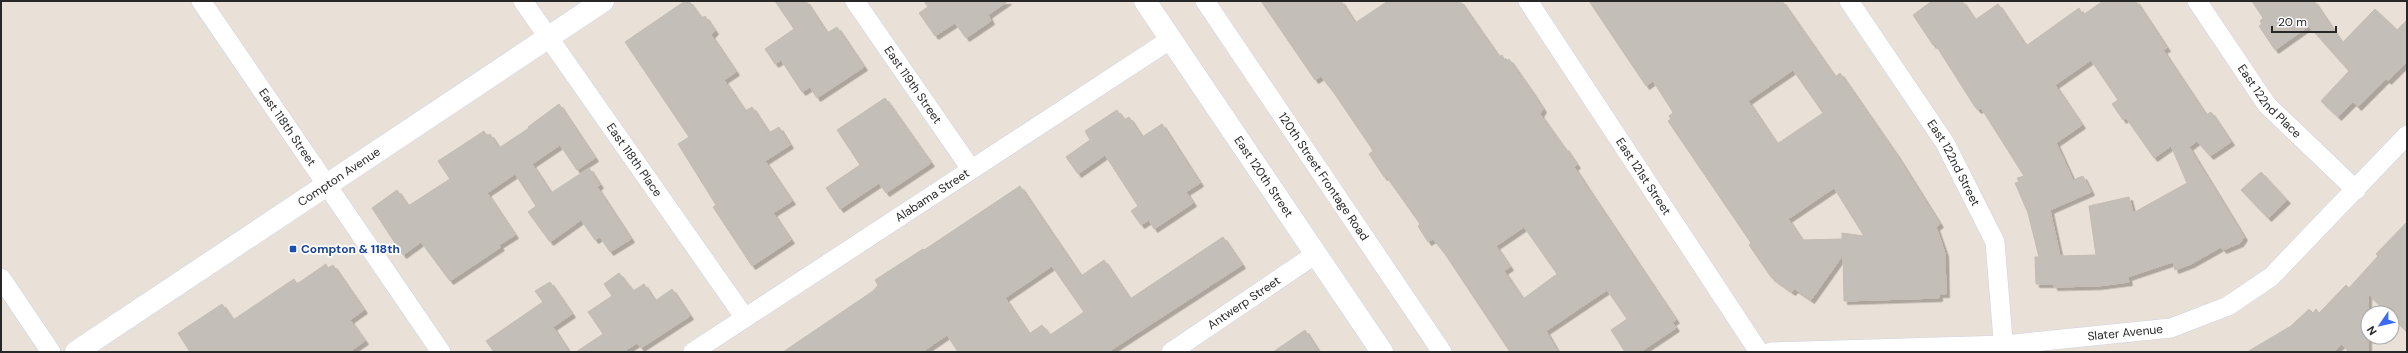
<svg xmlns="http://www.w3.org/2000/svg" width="2408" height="353" viewBox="0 0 2408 353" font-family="'DM Sans',sans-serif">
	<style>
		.building { fill: #c4beb8; stroke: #c4bcb2; fill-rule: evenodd; filter: url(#shadow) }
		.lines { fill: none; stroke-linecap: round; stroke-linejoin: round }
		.minor-casing { stroke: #ced2e0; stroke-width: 20 }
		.tertiary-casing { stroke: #ced2e0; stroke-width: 23 }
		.secondary-casing { stroke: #ced2e0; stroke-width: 23 }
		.minor { stroke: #fff; stroke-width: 19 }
		.tertiary { stroke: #fff; stroke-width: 22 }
		.secondary { stroke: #fff; stroke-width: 22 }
		.transit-dot { fill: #1a4fb4; stroke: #fff; stroke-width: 1.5 }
		.labels { text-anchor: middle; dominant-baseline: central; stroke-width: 3.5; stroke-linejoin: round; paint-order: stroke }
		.street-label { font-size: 12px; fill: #272727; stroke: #fff }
		.transit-label { font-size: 12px; font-weight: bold; fill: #164399; stroke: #fff; text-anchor: start }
	</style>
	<defs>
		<filter id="shadow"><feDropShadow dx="3.5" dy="3.5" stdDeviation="0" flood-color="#0004"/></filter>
	</defs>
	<rect width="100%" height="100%" fill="#e9e1d8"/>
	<g class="building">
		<polygon points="685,1 689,1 701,18 705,16 715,31 711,35 736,72 724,80 745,111 752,107 769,133 779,127 790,145 765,161 792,201 773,213 791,240 752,266 713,207 716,205 678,144 689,137 625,42"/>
		<polygon points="775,1 806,1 827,33 837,27 864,67 817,98 810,87 802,92 781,60 775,64 765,49 794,29"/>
		<polygon points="924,1 1008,1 988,15 991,21 966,38 955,23 935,36 919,13 928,7"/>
		<path d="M1261,1H1341L1355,23L1388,1H1460L1499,57L1502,55L1506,62L1509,59L1532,92L1543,109L1540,114L1564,148L1565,147L1577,165L1574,167L1589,190L1676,320L1672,322L1676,328L1640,352H1625L1611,330L1627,319L1607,290L1546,331L1558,352H1510L1445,254L1433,239L1428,242L1418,226L1420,224L1386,176L1384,177L1369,154L1373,151L1370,146L1334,93L1321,76L1315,80ZM1524,227L1557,274L1523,299L1504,271L1510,267L1496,246Z"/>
		<path d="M1589,1H1782L1833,74L1835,77L1840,73L1896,154L1940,224L1936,227L1945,253L1946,294H1939V298L1844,301L1843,255L1811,300L1795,289L1792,292L1771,277L1749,245L1751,243L1668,121L1671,119L1669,116L1673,113L1671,109L1653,81L1646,86ZM1793,70L1823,113L1777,144L1748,101ZM1834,188L1864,236L1842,233V239L1802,240L1788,219Z"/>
		<path d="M1932,1H1962L1975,20L1998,4L2026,46L2079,8L2083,15L2103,1H2136L2167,48L2163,50L2170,61L2206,115L2211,112L2231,142L2210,156L2197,141L2189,147L2244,237L2240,243L2223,250L2221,247L2191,264L2175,270L2173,262L2128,277L2129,282L2098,286L2054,287V284H2036L2035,257H2039L2028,213L2015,183L2019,182L2017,178L2024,176L1981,108L1978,110L1975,107L1935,44L1933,45L1913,15ZM2091,60L2118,100L2112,104L2123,120L2126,118L2154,158L2171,146L2187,183L2133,213L2129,197L2089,206L2096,255L2060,256L2050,210L2091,192L2083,176L2073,180L2056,143L2082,125L2055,85Z"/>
		<polygon points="2252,1 2314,1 2342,43 2375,9 2397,30 2407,20 2407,62 2388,81 2386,79 2358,107 2353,102 2338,117 2321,101 2349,71 2309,26 2275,50 2259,26 2262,24 2260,21 2263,18"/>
		<polygon points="885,98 931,163 886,193 879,183 840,209 826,188 860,165 837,130"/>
		<polygon points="559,104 595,158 577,170 560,145 532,164 551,193 589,168 600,185 597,187 631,239 610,252 600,237 595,240 581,220 550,242 528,212 536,206 515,174 487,193 515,235 499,245 501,247 450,281 421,242 403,255 372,208 397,190 408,206 450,179 438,161 484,131 487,136 490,134 499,148 529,128 528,127"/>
		<polygon points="1117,110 1124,120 1129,117 1142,137 1162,124 1200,183 1186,192 1193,203 1154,229 1149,220 1141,225 1131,211 1138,206 1105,155 1078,174 1066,157 1090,140 1085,131"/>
		<polygon points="2261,172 2287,200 2268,218 2241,190"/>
		<path d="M1020,186L1081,276L1104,260L1130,299L1223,237L1242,265L1108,352H958L947,335L922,352H783L873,291L878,285L875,280L923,249L924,250ZM1052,266L1084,312L1050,335L1042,325L1029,334L1005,298Z"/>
		<polygon points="2407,222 2407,332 2392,317 2392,313 2388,313 2368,294 2368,352 2349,352 2342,344 2333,352 2247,352 2291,326 2309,309 2313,313 2316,309 2319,313 2321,311 2346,285 2349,288 2378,256 2376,254"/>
		<polygon points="326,264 328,268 333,265 364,310 350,320 365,341 349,352 190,352 178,333 222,304 233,320 294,279 297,284"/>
		<polygon points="619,273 633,291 644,284 655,301 672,289 690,316 641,348 637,343 623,352 576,352 603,334 588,312 612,296 604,284"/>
		<polygon points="550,282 572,314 553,327 569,352 494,352 486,341 543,302 535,291"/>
		<polygon points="1305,330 1319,352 1273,352"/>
	</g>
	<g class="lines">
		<g class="minor-casing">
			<g id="minor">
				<path id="s1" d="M201,1L441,352"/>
				<path id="s2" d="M523,1L745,318"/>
				<path id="s3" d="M855,1L971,169"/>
				<path id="s4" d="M1205,1L1442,352"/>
				<path id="s5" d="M1528,1L1759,352"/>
				<path id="s6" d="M1849,1L1945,143L1995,242L2004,352"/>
				<path id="s7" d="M2197,1L2267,105L2356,190"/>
				<polyline points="1,278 51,352"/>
				<path id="s8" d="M693,352L1171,39"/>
				<path id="s9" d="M1171,352L1316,254"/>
				<path id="s10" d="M1771,352L2004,345L2171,328L2228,306L2271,277L2407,135"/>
			</g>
		</g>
		<g class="tertiary-casing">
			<g id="tertiary">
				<path id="s11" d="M1145,1L1382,352"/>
			</g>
		</g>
		<g class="secondary-casing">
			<g id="secondary">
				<path id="s12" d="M76,352L603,1"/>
			</g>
		</g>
		<use href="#minor" class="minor"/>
		<use href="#tertiary" class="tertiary"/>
		<use href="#secondary" class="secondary"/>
	</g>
	<rect class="transit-dot" x="289" y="245" width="8" height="8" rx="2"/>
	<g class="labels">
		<g class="street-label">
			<text stroke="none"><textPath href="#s3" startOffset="102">East 119th Street</textPath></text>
			<text stroke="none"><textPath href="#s7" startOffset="124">East 122nd Place</textPath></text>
			<text stroke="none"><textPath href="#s1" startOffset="153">East 118th Street</textPath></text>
			<text stroke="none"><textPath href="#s2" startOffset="194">East 118th Place</textPath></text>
			<text stroke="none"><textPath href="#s6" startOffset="193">East 122nd Street</textPath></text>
			<text stroke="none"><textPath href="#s11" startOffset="212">East 120th Street</textPath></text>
			<text stroke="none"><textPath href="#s4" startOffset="212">120th Street Frontage Road</textPath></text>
			<text stroke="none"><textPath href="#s5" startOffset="210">East 121st Street</textPath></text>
			<text stroke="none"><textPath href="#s12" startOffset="316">Compton Avenue</textPath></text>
			<text stroke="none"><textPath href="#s8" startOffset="286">Alabama Street</textPath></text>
			<text stroke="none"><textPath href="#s9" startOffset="88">Antwerp Street</textPath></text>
			<text stroke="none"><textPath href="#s10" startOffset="355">Slater Avenue</textPath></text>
		</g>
		<g class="transit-label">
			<text x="301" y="249">Compton &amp; 118th</text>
		</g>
	</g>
	<rect width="2408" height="353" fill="none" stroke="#272727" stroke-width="4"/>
	<g transform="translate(2380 325) rotate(236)"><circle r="19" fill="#ffffff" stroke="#a9a9a9"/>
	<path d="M0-3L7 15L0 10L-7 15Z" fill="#3b6af3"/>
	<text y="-6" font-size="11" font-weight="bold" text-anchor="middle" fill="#272727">N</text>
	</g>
	<path d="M2272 26v6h64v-6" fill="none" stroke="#272727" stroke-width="2"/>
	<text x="2278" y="26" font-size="12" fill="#272727" stroke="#ffffff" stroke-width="3" paint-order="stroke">20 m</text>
</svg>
